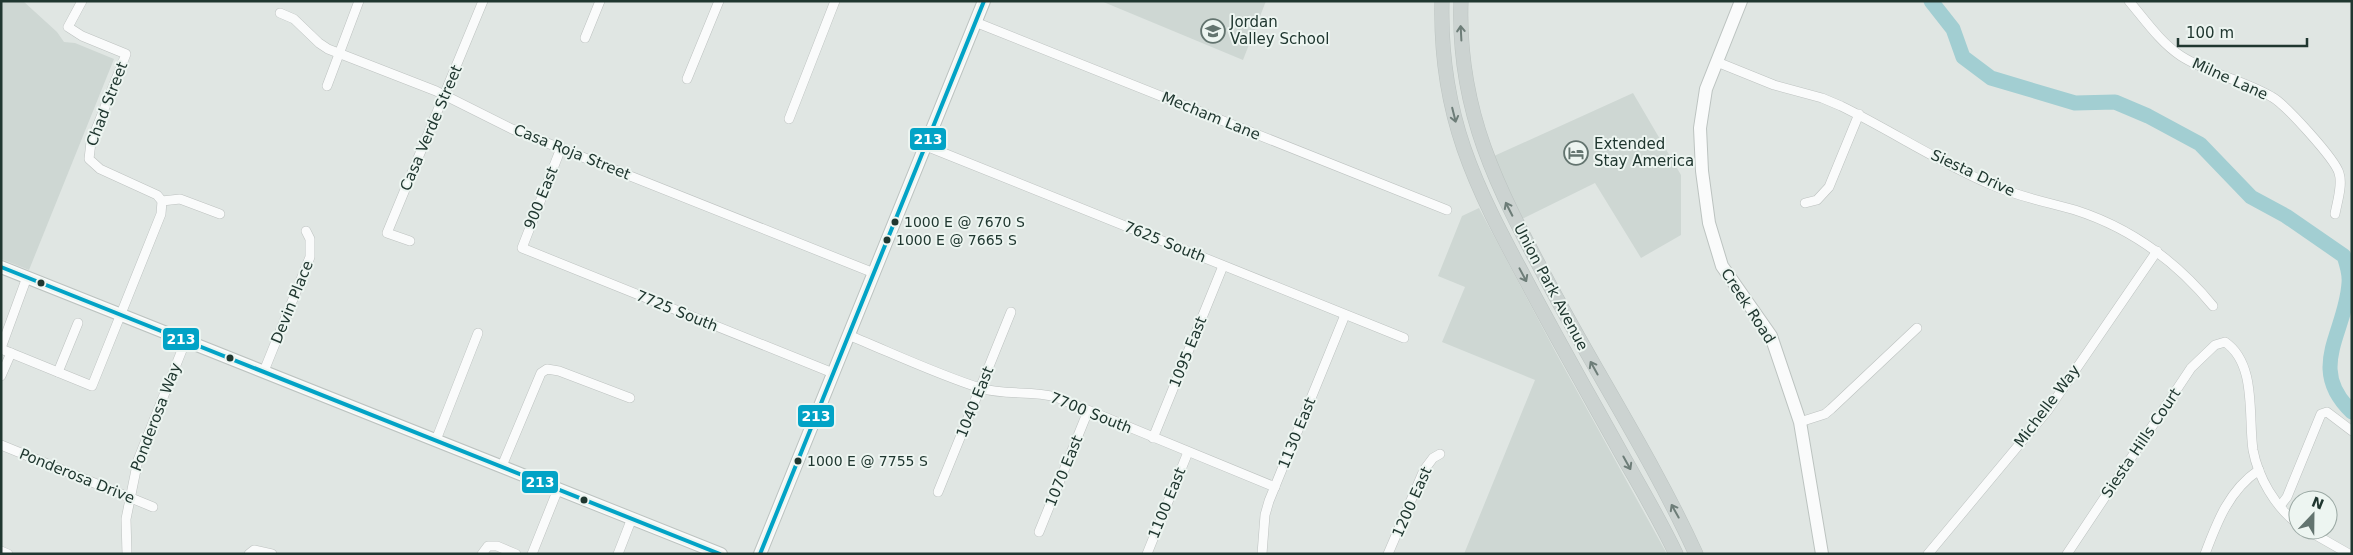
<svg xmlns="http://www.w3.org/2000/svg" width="2353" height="555" viewBox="0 0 2353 555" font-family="'DejaVu Sans',sans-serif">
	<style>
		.built { fill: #ced7d3 }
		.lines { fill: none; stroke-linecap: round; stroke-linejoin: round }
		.river { stroke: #a2ced2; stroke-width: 15 }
		.street-casing { stroke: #bdc2c0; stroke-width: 10 }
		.secondary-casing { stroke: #bcc3c0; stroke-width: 14 }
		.primary-casing { stroke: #bbc3c0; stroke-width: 15 }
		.street { stroke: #fafbfb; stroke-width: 9 }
		.secondary { stroke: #fafbfb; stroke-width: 12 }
		.primary { stroke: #ccd3d1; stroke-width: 14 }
		.bus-1-casing { stroke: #edf5f1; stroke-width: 8 }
		.bus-1 { stroke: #02a3c6; stroke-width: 4 }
		.oneway { stroke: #6d7d78 }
		.bus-dot { fill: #203730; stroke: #edf5f1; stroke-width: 2 }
		.labels { text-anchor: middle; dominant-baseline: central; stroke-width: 4; stroke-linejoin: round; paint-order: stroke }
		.bus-label { font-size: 14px; fill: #203730; stroke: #edf5f1; text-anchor: start }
		.poi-label { font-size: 15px; fill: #203730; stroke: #edf5f1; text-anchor: start }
		.street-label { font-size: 15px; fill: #203730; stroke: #edf5f1 }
		.line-badge { stroke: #edf5f1; stroke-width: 2 }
		.badge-label { font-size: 14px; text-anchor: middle; font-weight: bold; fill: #fff }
	</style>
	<rect width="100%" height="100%" fill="#e0e6e3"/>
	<g class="built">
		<polygon points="1,1 23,1 57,32 64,42 75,43 114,59 29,270 1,259"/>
		<polygon points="1101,1 1266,1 1243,60"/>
		<polygon points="1633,93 1681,175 1681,235 1641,258 1595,183 1514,223 1494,156"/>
		<polygon points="1479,208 1556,353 1667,554 1464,554 1535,380 1442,342 1465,287 1438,276 1462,216"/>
	</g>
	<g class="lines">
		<path class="river" d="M1931,1L1953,29L1963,57L1991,78L2075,103L2115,102L2148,116L2200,144L2251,197L2286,216L2344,256C2347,265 2350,274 2349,283C2346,333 2306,368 2352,412"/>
		<g class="street-casing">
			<g id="street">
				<path d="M2129,1C2145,20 2161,43 2181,56C2209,74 2243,80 2272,97C2285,104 2335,159 2339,173C2343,185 2337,202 2335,214"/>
				<polyline points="280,13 294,19 319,43 328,49 436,91 512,129 874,273"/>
				<polyline points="975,22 1447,210"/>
				<polyline points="585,38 600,1"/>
				<path d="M1717,62L1774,85L1822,98L1841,106C1892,131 1940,163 1992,185C2019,197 2047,202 2075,210C2131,228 2177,262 2213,306"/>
				<polyline points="687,79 719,1"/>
				<polyline points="327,86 359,1"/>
				<polyline points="789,119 835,1"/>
				<polyline points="926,146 1404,338"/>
				<polyline points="561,148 522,248 833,373"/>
				<polyline points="162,201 180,199 220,214"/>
				<polyline points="1805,203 1817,200 1829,187 1859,114"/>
				<polyline points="410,241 387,233 483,1"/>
				<path d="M848,335C892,353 936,374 980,388C1006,396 1031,390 1056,397L1275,487"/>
				<polyline points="1,348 27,277"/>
				<polyline points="1,349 92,386 161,214 162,201 157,195 100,169 89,159 91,142 126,54 82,36 68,27 82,1"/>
				<polyline points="264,371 310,257 310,239 306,231"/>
				<polyline points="58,372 78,323"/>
				<polyline points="1,376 11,353"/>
				<polyline points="1800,422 1825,414 1831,409 1917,328"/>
				<polyline points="1153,438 1223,266"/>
				<polyline points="436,440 478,333"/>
				<polyline points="1,445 153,507"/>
				<polyline points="502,466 541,373 547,369 559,371 630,398"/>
				<polyline points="938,492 1011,312"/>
				<polyline points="2280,506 2287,497 2321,414 2327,412 2352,431"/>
				<polyline points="2307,530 2349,554"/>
				<polyline points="1039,532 1088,411"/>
				<polyline points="1,551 8,554"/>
				<polyline points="127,554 126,519 138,460 186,340"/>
				<polyline points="249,554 254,550 272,554"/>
				<polyline points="482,554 488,546 497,546 516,554"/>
				<polyline points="532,554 558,489"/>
				<polyline points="618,554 632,518"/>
				<polyline points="1147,554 1188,452"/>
				<polyline points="1262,554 1265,515 1269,501 1345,315"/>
				<polyline points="1388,554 1424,470 1433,458 1440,454"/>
				<polyline points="1928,554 2048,410 2157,251"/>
				<path d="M2067,554L2191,368L2215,345L2225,342C2257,364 2248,416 2253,450C2258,477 2275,507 2298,524"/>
				<path d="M2205,554C2217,522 2229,490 2259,470"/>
			</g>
		</g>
		<g class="secondary-casing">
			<g id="secondary">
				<polyline points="1741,1 1706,89 1700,128 1702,171 1709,223 1722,266 1771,336 1800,422 1822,554"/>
				<polyline points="1,267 721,554"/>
				<polyline points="760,554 984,1"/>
			</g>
		</g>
		<g class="primary-casing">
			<g id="primary">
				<path d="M1442,1C1439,115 1475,186 1527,282C1557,339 1589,395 1620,451C1639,485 1659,518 1676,554"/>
				<path d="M1461,1C1457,111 1498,189 1548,282C1596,373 1653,460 1696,554"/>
			</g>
		</g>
		<use href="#street" class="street"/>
		<use href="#secondary" class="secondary"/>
		<use href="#primary" class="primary"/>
		<g class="bus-1-casing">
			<g id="bus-1">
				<polyline points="1,267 720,554"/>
				<polyline points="760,554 984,1"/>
			</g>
		</g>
		<use href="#bus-1" class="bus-1"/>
	</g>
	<defs><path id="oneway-shaft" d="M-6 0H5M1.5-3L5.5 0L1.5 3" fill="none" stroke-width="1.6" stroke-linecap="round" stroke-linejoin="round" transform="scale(1.25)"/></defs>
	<g class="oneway">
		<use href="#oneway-shaft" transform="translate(1461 33) rotate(-93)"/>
		<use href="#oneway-shaft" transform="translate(1454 115) rotate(76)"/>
		<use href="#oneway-shaft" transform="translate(1509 209) rotate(-117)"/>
		<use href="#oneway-shaft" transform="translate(1523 275) rotate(62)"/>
		<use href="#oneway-shaft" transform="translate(1594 368) rotate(-119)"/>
		<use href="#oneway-shaft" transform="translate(1627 463) rotate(61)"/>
		<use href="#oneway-shaft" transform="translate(1675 511) rotate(-119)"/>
	</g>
	<defs>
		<g id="school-ring" transform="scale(1.25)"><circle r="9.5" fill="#edf5f1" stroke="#63746f" stroke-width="1.5"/><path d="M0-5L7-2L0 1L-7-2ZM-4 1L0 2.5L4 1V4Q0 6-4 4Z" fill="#63746f"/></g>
		<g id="hotel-ring" transform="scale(1.25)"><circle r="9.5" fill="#edf5f1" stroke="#63746f" stroke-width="1.5"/><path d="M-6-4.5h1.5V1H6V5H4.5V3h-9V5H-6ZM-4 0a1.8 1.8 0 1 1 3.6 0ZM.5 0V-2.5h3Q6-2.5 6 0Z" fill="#63746f"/></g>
	</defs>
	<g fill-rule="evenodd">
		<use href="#school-ring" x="1213" y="31"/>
		<use href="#hotel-ring" x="1576" y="153"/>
	</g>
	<g class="bus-dot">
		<circle cx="895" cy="222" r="4.5"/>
		<circle cx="887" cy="240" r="4.5"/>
		<circle cx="41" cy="283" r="4.5"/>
		<circle cx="230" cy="358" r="4.5"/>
		<circle cx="798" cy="461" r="4.5"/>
		<circle cx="584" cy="500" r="4.5"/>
	</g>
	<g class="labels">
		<g class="bus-label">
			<text x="904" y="222">1000 E @ 7670 S</text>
			<text x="896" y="240">1000 E @ 7665 S</text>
			<text x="807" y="461">1000 E @ 7755 S</text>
		</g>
		<g class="poi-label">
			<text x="1230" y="22">Jordan<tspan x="1230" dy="17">Valley School</tspan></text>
			<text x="1594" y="144">Extended<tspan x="1594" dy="17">Stay America</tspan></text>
		</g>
		<g class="street-label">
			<text transform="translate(2230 79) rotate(24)">Milne Lane</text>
			<text transform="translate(107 104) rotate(-69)">Chad Street</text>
			<text transform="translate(1211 116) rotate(22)">Mecham Lane</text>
			<text transform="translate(431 128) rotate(-67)">Casa Verde Street</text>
			<text transform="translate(572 152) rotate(22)">Casa Roja Street</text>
			<text transform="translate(1973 173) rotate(25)">Siesta Drive</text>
			<text transform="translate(541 198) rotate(-68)">900 East</text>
			<text transform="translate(1165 242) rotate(22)">7625 South</text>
			<text transform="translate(1551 287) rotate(62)">Union Park Avenue</text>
			<text transform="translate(292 302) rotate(-68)">Devin Place</text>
			<text transform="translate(1748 306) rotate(57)">Creek Road</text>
			<text transform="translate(677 311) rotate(22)">7725 South</text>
			<text transform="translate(1188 352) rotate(-68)">1095 East</text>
			<text transform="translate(975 402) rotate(-68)">1040 East</text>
			<text transform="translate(2047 406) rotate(-53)">Michelle Way</text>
			<text transform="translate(1091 413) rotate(22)">7700 South</text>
			<text transform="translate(156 417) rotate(-69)">Ponderosa Way</text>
			<text transform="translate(1297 433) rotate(-68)">1130 East</text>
			<text transform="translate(2141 443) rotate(-56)">Siesta Hills Court</text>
			<text transform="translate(1064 471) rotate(-68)">1070 East</text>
			<text transform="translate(77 476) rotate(22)">Ponderosa Drive</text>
			<text transform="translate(1412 502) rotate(-66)">1200 East</text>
			<text transform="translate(1167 503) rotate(-68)">1100 East</text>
		</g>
	</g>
	<g class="line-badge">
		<rect x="909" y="127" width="38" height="24" rx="5" fill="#02a3c6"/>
		<rect x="162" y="327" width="38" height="24" rx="5" fill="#02a3c6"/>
		<rect x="797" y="404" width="38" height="24" rx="5" fill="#02a3c6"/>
		<rect x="521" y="470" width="38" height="24" rx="5" fill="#02a3c6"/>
	</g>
	<g class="badge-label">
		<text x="928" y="144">213</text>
		<text x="181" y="344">213</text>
		<text x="816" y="421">213</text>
		<text x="540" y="487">213</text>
	</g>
	<rect width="2353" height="555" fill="none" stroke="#203730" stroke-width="5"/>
	<g transform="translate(2313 515) rotate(22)"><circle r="24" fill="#edf5f1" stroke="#9ba9a4"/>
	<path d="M0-4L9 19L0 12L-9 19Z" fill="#63746f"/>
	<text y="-8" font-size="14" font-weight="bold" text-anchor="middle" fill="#203730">N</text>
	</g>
	<path d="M2178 38v8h129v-8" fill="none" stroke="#203730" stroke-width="2.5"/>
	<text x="2186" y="38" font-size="15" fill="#203730" stroke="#edf5f1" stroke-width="4" paint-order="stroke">100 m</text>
</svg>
